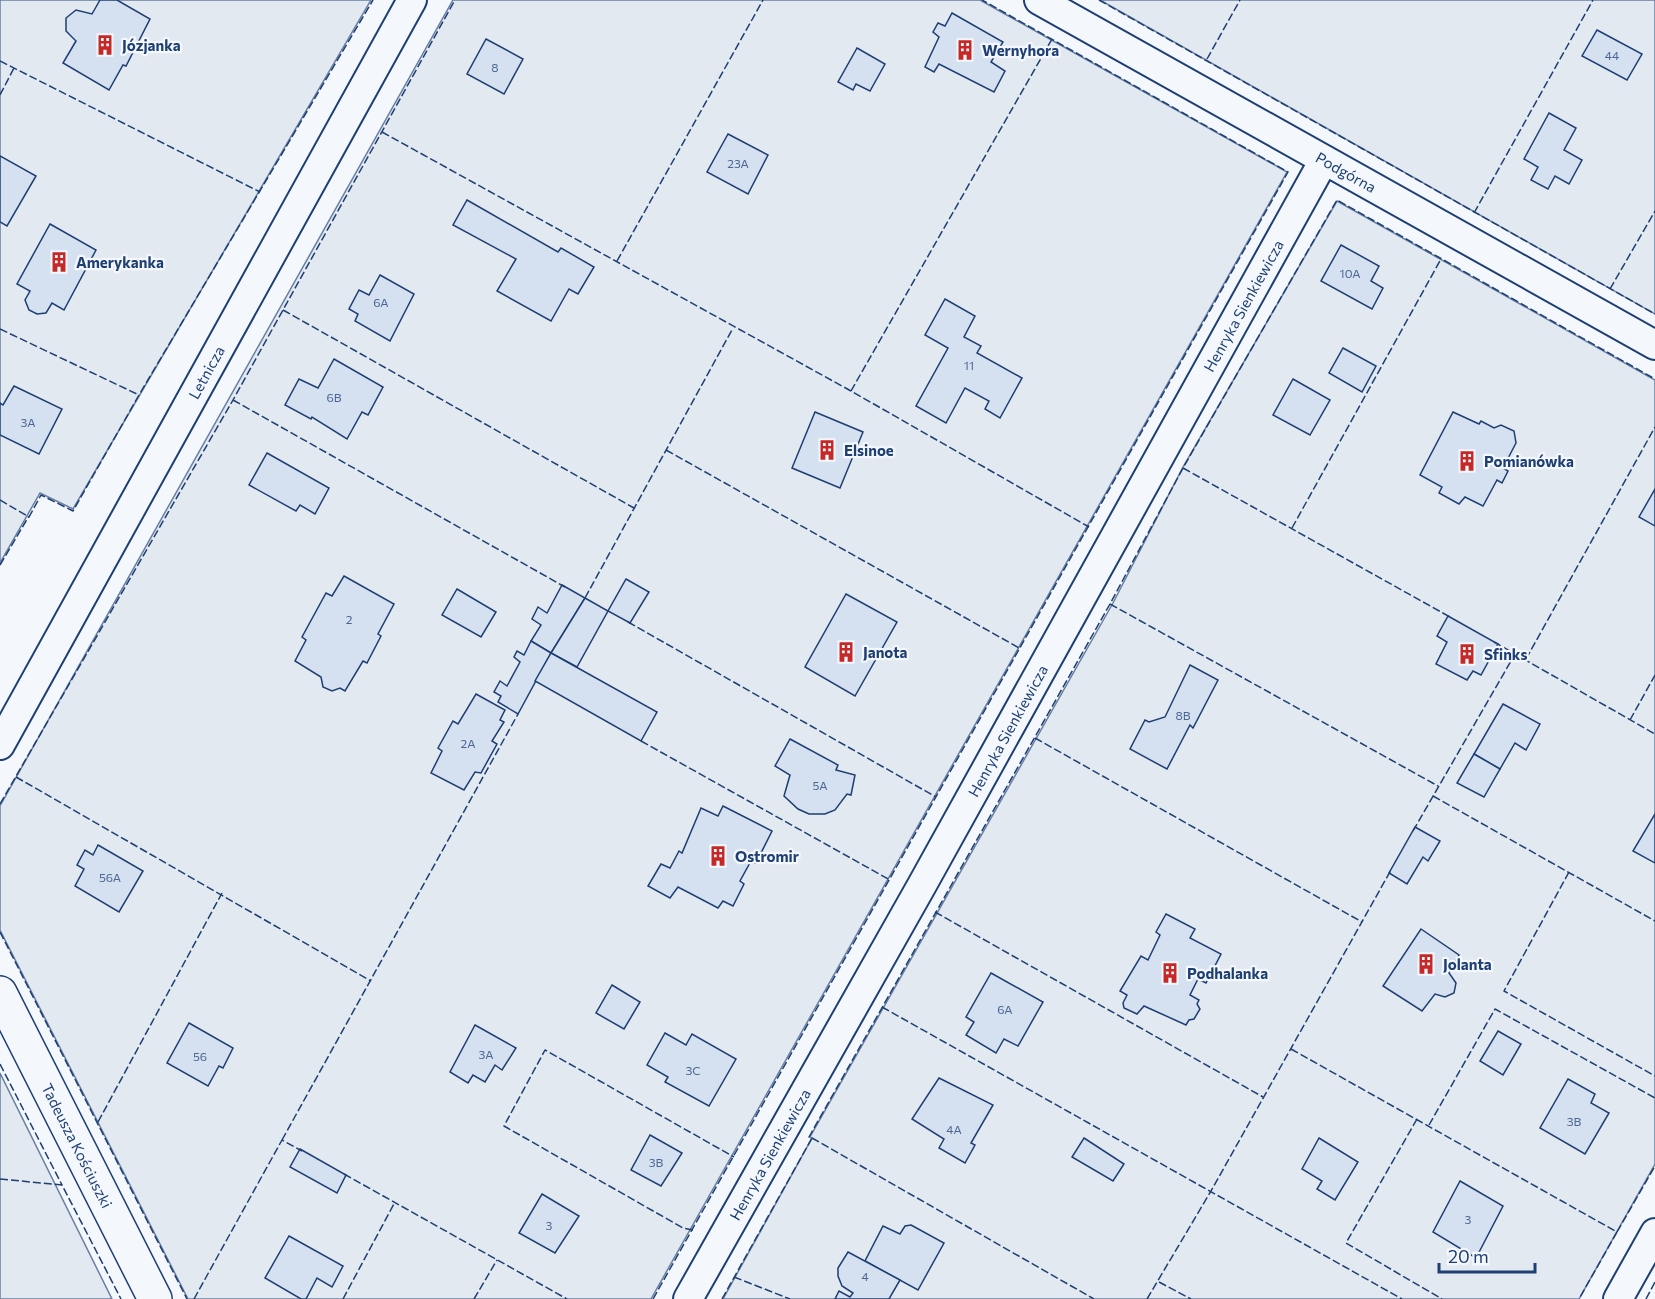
<svg xmlns="http://www.w3.org/2000/svg" width="1655" height="1299" viewBox="0 0 1655 1299" font-family="Commissioner,sans-serif">
	<style>
		.green { fill: #e3e9f0; stroke: #687fa3; stroke-width: 1.5 }
		.building { fill: #d5e0f0; stroke: #1d3f73; stroke-width: 1.5 }
		.lines { fill: none; stroke-linecap: round; stroke-linejoin: round }
		.street-casing { stroke: #1d3f73; stroke-width: 32 }
		.secondary-casing { stroke: #1d3f73; stroke-width: 36 }
		.street { stroke: #f4f7fb; stroke-width: 28 }
		.secondary { stroke: #f4f7fb; stroke-width: 33 }
		.fence { stroke: #1d3f73; stroke-width: 1.5; stroke-dasharray: 8 3; stroke-linecap: butt }
		.labels { text-anchor: middle; dominant-baseline: central; stroke-width: 4.5; stroke-linejoin: round; paint-order: stroke }
		.number-label { font-size: 12px; fill: #4b6792 }
		.poi-label { font-size: 15px; font-weight: bold; fill: #1d3f73; stroke: #f4f7fb; text-anchor: start }
		.street-label { font-size: 15px; fill: #1d3f73; stroke: #f4f7fb }
	</style>
	<rect width="100%" height="100%" fill="#f4f7fb"/>
	<g class="green">
		<polygon points="0,0 371,0 73,509 40,493 0,563"/>
		<polygon points="453,0 980,0 1287,172 651,1299 188,1299 0,930 0,806"/>
		<polygon points="1100,0 1655,0 1655,314"/>
		<polygon points="1337,201 1655,380 1655,1164 1579,1299 723,1299 812,1138 810,1137 1113,603 1183,467"/>
		<polygon points="0,1073 112,1299 0,1299"/>
	</g>
	<g class="building">
		<polygon points="100,0 117,0 150,19 126,66 123,65 109,90 63,63 76,41 66,31 66,18 76,10 92,14"/>
		<polygon points="952,13 1003,42 991,62 1005,71 994,92 939,64 934,72 925,67 939,37 933,32 938,23 945,26"/>
		<polygon points="1597,30 1642,54 1627,80 1582,56"/>
		<polygon points="486,39 523,59 504,94 467,74"/>
		<polygon points="857,48 885,64 870,91 856,84 853,90 838,82"/>
		<polygon points="1549,113 1576,128 1564,150 1582,160 1569,184 1555,176 1548,189 1531,180 1538,167 1524,159"/>
		<polygon points="728,134 768,155 748,194 707,172"/>
		<polygon points="0,156 36,176 7,226 0,222"/>
		<polygon points="467,200 558,252 561,248 594,267 578,294 569,289 551,321 497,291 516,259 453,225"/>
		<polygon points="50,224 96,250 64,310 52,303 46,313 37,314 29,310 25,300 30,291 17,284"/>
		<polygon points="1341,245 1379,266 1371,281 1383,288 1372,309 1321,281"/>
		<polygon points="380,275 414,294 390,341 355,321 358,314 349,309 359,290 369,295"/>
		<polygon points="945,299 975,316 964,337 981,346 977,353 1022,378 1000,418 985,409 989,401 965,388 946,423 916,406 948,348 925,335"/>
		<polygon points="1343,348 1376,366 1362,392 1329,373"/>
		<polygon points="334,359 383,387 368,415 362,412 347,439 312,417 311,419 285,405 299,379 318,388"/>
		<polygon points="1293,379 1330,400 1310,435 1273,415"/>
		<polygon points="14,386 62,409 39,454 0,435 0,403 3,405"/>
		<polygon points="815,412 863,432 840,488 792,468"/>
		<polygon points="1453,412 1479,424 1481,421 1494,428 1501,425 1514,431 1516,443 1503,468 1508,471 1502,483 1497,480 1483,506 1465,497 1459,504 1439,493 1442,487 1420,475"/>
		<polygon points="267,453 329,488 315,514 300,505 296,511 249,485"/>
		<polygon points="1655,489 1655,526 1639,517"/>
		<polygon points="344,576 394,604 378,634 381,636 367,663 363,661 345,691 340,688 332,691 323,687 321,677 295,661 306,640 302,637 326,593 332,596"/>
		<polygon points="626,579 649,592 630,623 608,611"/>
		<polygon points="562,585 585,598 551,653 531,641 541,625 532,619 538,607 547,613"/>
		<polygon points="457,589 496,612 481,637 442,615"/>
		<polygon points="846,594 897,622 855,696 805,667"/>
		<polygon points="585,598 608,611 577,667 551,653"/>
		<polygon points="1448,616 1498,644 1481,675 1473,671 1467,680 1436,664 1447,642 1437,636"/>
		<polygon points="531,641 551,653 518,714 498,702 501,696 494,692 500,681 507,686 520,662 514,657 517,651 524,655"/>
		<polygon points="551,653 657,712 641,741 535,681"/>
		<polygon points="1190,665 1218,680 1193,728 1190,725 1167,769 1130,749 1145,720 1149,722 1165,717"/>
		<polygon points="476,694 505,710 500,720 504,722 492,741 497,744 481,773 475,772 464,790 431,773 442,751 438,748 453,721 458,724"/>
		<polygon points="1503,704 1540,724 1526,750 1515,743 1500,769 1474,754"/>
		<polygon points="790,739 838,765 836,770 855,775 851,795 847,794 835,810 825,814 809,814 798,809 784,796 790,775 775,766"/>
		<polygon points="1474,754 1500,769 1484,797 1457,783"/>
		<polygon points="723,806 772,831 756,863 751,861 740,881 744,884 733,906 723,901 718,908 678,887 670,898 648,886 661,864 670,868 679,851 682,853 701,808 718,816"/>
		<polygon points="1655,814 1655,863 1633,851"/>
		<polygon points="1415,827 1440,841 1428,861 1423,857 1407,884 1389,873"/>
		<polygon points="98,845 143,871 119,912 75,886 84,869 77,865 85,850 93,855"/>
		<polygon points="1166,914 1195,929 1190,938 1221,954 1206,983 1198,979 1190,995 1199,1000 1197,1004 1200,1009 1194,1019 1189,1020 1186,1025 1144,1006 1137,1014 1124,1008 1123,1003 1127,995 1120,991 1141,956 1148,960 1160,935 1156,932"/>
		<polygon points="1421,929 1459,955 1449,973 1456,983 1454,993 1445,997 1435,994 1422,1011 1383,986"/>
		<polygon points="991,973 1043,1002 1018,1046 1004,1039 996,1053 966,1035 974,1022 966,1017"/>
		<polygon points="612,985 640,1002 624,1029 596,1013"/>
		<polygon points="189,1023 233,1048 223,1068 219,1066 208,1086 167,1063"/>
		<polygon points="475,1025 516,1048 502,1070 495,1065 485,1082 473,1075 468,1083 450,1072"/>
		<polygon points="1498,1031 1521,1044 1503,1075 1480,1061"/>
		<polygon points="665,1033 686,1045 692,1034 736,1059 709,1106 665,1082 668,1077 647,1065"/>
		<polygon points="939,1078 993,1105 971,1143 975,1145 965,1163 939,1148 944,1139 912,1119"/>
		<polygon points="1568,1079 1595,1094 1591,1103 1609,1113 1585,1154 1540,1128"/>
		<polygon points="650,1135 682,1153 661,1186 631,1170"/>
		<polygon points="1084,1138 1124,1164 1113,1181 1072,1157"/>
		<polygon points="1319,1138 1358,1162 1335,1200 1317,1189 1322,1181 1302,1169"/>
		<polygon points="300,1149 346,1175 337,1193 290,1167"/>
		<polygon points="1460,1181 1503,1206 1476,1258 1433,1232"/>
		<polygon points="542,1194 579,1216 555,1253 519,1233"/>
		<polygon points="911,1225 944,1243 918,1290 865,1261 883,1226 900,1234 905,1226"/>
		<polygon points="289,1236 343,1266 332,1287 317,1278 306,1299 301,1299 265,1278"/>
		<polygon points="848,1252 900,1280 889,1299 835,1299 839,1291 850,1297 853,1293 842,1286 838,1276 838,1268"/>
	</g>
	<g class="lines">
		<g class="street-casing">
			<g id="street">
				<path id="s1" d="M1039,0L1655,345"/>
				<path id="s2" d="M0,745L412,0"/>
				<path id="s3" d="M688,1299L922,885L1324,160"/>
				<polyline points="1618,1299 1655,1233"/>
			</g>
		</g>
		<g class="secondary-casing">
			<g id="secondary">
				<path id="s4" d="M0,993L155,1299"/>
			</g>
		</g>
		<use href="#street" class="street"/>
		<use href="#secondary" class="secondary"/>
		<g class="fence">
			<polyline points="1099,0 1655,314"/>
			<polyline points="1207,59 1240,0"/>
			<polyline points="0,61 260,192"/>
			<polyline points="0,95 14,68"/>
			<polyline points="382,132 851,391 1089,527"/>
			<polyline points="1474,213 1593,0"/>
			<polyline points="617,261 763,0"/>
			<polyline points="1610,289 1655,211"/>
			<polyline points="283,310 634,508"/>
			<polyline points="0,329 139,395"/>
			<polyline points="851,391 1052,39"/>
			<polyline points="233,400 565,587"/>
			<polyline points="666,450 1021,649"/>
			<polyline points="1183,468 1450,617"/>
			<polyline points="0,500 29,517 41,495 73,511 139,395 373,0"/>
			<polyline points="1292,528 1441,259"/>
			<polyline points="0,565 29,516"/>
			<polyline points="585,598 733,328"/>
			<polyline points="1110,604 1438,786"/>
			<polyline points="628,622 936,797"/>
			<polyline points="1494,642 1655,734"/>
			<polyline points="1526,659 1655,427"/>
			<polyline points="1630,720 1655,675"/>
			<polyline points="1035,738 1362,922"/>
			<polyline points="641,741 890,880"/>
			<polyline points="16,777 371,981"/>
			<polyline points="1433,796 1655,921"/>
			<polyline points="0,804 233,400 455,0"/>
			<polyline points="1413,831 1515,654"/>
			<polyline points="1569,872 1504,991 1655,1076"/>
			<polyline points="935,912 1263,1097"/>
			<polyline points="0,932 187,1299"/>
			<polyline points="882,1007 1402,1299"/>
			<polyline points="1291,1049 1617,1232 1579,1299"/>
			<polyline points="0,1064 62,1185"/>
			<polyline points="1417,1119 1346,1243 1442,1299"/>
			<polyline points="98,1122 222,893"/>
			<polyline points="1429,1125 1495,1009 1655,1098"/>
			<polyline points="812,1138 1094,1299"/>
			<polyline points="282,1140 518,714"/>
			<polyline points="344,1174 567,1299"/>
			<polyline points="0,1179 62,1185 121,1299"/>
			<polyline points="693,1230 683,1228 504,1126 545,1050 734,1157"/>
			<polyline points="1617,1232 1655,1166"/>
			<polyline points="734,1277 790,1299"/>
			<polyline points="1159,1282 1191,1299"/>
			<polyline points="194,1299 282,1140 302,1151"/>
			<polyline points="343,1299 395,1202"/>
			<polyline points="474,1299 497,1260"/>
			<polyline points="653,1299 1288,172 982,0"/>
			<polyline points="722,1299 812,1138 809,1137 1110,604 1183,468 1337,200 1655,379"/>
			<polyline points="1147,1299 1211,1191 1391,870"/>
			<polyline points="1646,1299 1655,1282"/>
		</g>
	</g>
	<defs>
		<g id="building-bare" transform="scale(1.62)"><path d="M-4-6H4V6H1V3H-1V6H-4ZM-2.5-4.3h1.7v1.8h-1.7ZM.8-4.3h1.7v1.8H.8ZM-2.5-1h1.7V.8h-1.7ZM.8-1h1.7V.8H.8Z" fill="#c62828" stroke="#f4f7fb" stroke-width="2.5" paint-order="stroke"/></g>
	</defs>
	<g fill-rule="evenodd">
		<use href="#building-bare" x="105" y="45"/>
		<use href="#building-bare" x="965" y="50"/>
		<use href="#building-bare" x="59" y="262"/>
		<use href="#building-bare" x="827" y="450"/>
		<use href="#building-bare" x="1467" y="461"/>
		<use href="#building-bare" x="846" y="652"/>
		<use href="#building-bare" x="1467" y="654"/>
		<use href="#building-bare" x="718" y="856"/>
		<use href="#building-bare" x="1426" y="964"/>
		<use href="#building-bare" x="1170" y="973"/>
	</g>
	<g class="labels">
		<g class="number-label">
			<text x="1612" y="55">44</text>
			<text x="495" y="67">8</text>
			<text x="738" y="163">23A</text>
			<text x="1350" y="273">10A</text>
			<text x="381" y="302">6A</text>
			<text x="969" y="365">11</text>
			<text x="334" y="397">6B</text>
			<text x="28" y="422">3A</text>
			<text x="349" y="619">2</text>
			<text x="1183" y="715">8B</text>
			<text x="468" y="743">2A</text>
			<text x="820" y="785">5A</text>
			<text x="110" y="877">56A</text>
			<text x="1005" y="1009">6A</text>
			<text x="486" y="1054">3A</text>
			<text x="200" y="1056">56</text>
			<text x="693" y="1070">3C</text>
			<text x="1574" y="1121">3B</text>
			<text x="954" y="1129">4A</text>
			<text x="656" y="1162">3B</text>
			<text x="1468" y="1219">3</text>
			<text x="549" y="1225">3</text>
			<text x="865" y="1276">4</text>
		</g>
		<g class="poi-label">
			<text x="122" y="45">Józjanka</text>
			<text x="982" y="50">Wernyhora</text>
			<text x="76" y="262">Amerykanka</text>
			<text x="844" y="450">Elsinoe</text>
			<text x="1484" y="461">Pomianówka</text>
			<text x="863" y="652">Janota</text>
			<text x="1484" y="654">Sfinks</text>
			<text x="735" y="856">Ostromir</text>
			<text x="1443" y="964">Jolanta</text>
			<text x="1187" y="973">Podhalanka</text>
		</g>
		<g class="street-label">
			<text stroke="none"><textPath href="#s1" startOffset="352">Podgórna</textPath></text>
			<text stroke="none"><textPath href="#s3" startOffset="1138">Henryka Sienkiewicza</textPath></text>
			<text stroke="none"><textPath href="#s2" startOffset="426">Letnicza</textPath></text>
			<text stroke="none"><textPath href="#s3" startOffset="652">Henryka Sienkiewicza</textPath></text>
			<text stroke="none"><textPath href="#s4" startOffset="171">Tadeusza Kościuszki</textPath></text>
			<text stroke="none"><textPath href="#s3" startOffset="166">Henryka Sienkiewicza</textPath></text>
		</g>
	</g>
	<path d="M1439 1263v9h96v-9" fill="none" stroke="#1d3f73" stroke-width="3"/>
	<text x="1448" y="1263" font-size="18" fill="#1d3f73" stroke="#f4f7fb" stroke-width="4.5" paint-order="stroke">20 m</text>
</svg>
